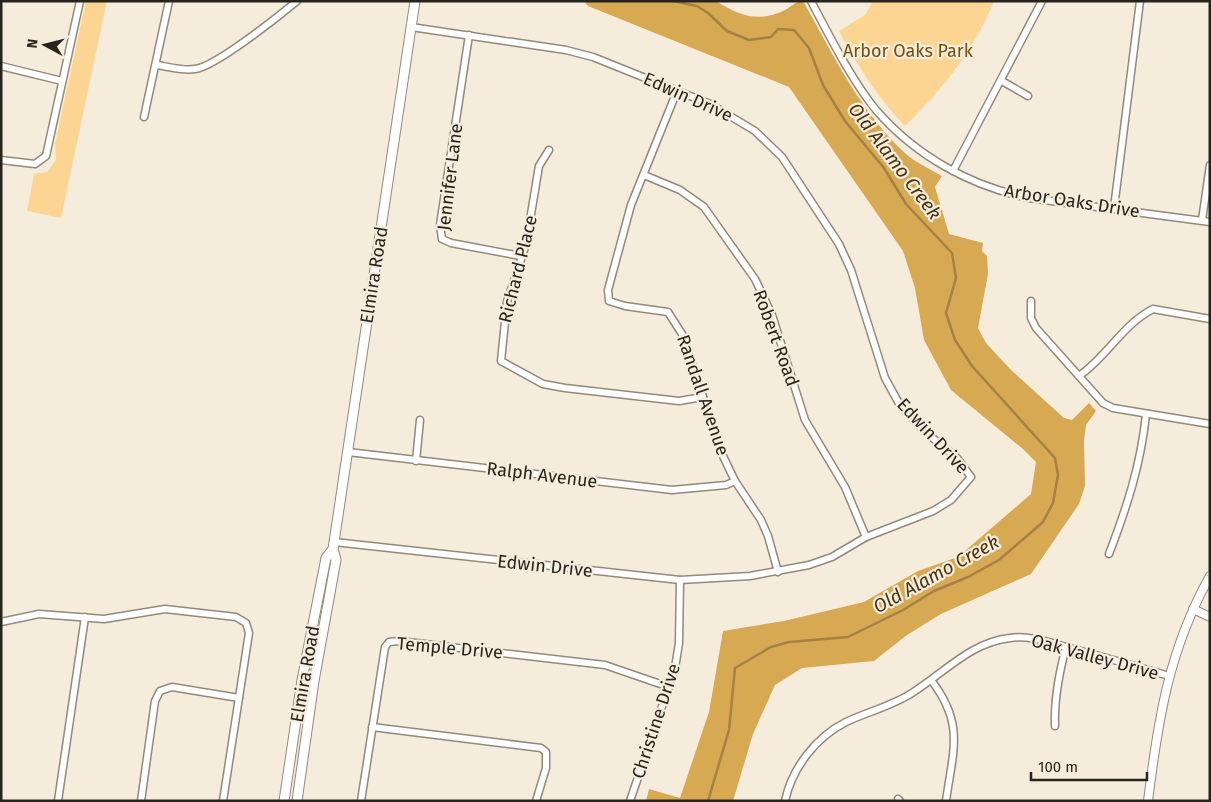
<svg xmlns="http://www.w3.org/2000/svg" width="1211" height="802" viewBox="0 0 1211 802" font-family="'Fira Sans',sans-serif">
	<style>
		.green { fill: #fcd592 }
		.forest { fill: #d7a952 }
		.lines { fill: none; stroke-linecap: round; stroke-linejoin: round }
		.stream { stroke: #a48244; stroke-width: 2.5 }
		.minor-casing { stroke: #92897b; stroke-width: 9 }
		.tertiary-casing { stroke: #92897b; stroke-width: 10 }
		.secondary-casing { stroke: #92897b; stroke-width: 11 }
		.minor { stroke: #fff; stroke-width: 6 }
		.tertiary { stroke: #fff; stroke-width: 8 }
		.secondary { stroke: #fff; stroke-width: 9 }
		.labels { text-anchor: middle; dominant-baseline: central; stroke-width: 4.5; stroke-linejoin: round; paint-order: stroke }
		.park-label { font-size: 18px; fill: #71520f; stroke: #f5ecdc }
		.street-label { font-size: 18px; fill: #27241e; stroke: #f5ecdc }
		.water-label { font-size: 19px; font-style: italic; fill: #493610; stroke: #f5ecdc }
	</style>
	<rect width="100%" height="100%" fill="#f5ecdc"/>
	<g class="green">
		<polygon points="86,1 107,1 61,218 27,211 34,174 47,172 56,160 55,144"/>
		<path d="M873,1H994C975,49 942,90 905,126C877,97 858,66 839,31L865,15Z"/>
	</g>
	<path class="forest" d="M584,1H716C740,16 758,23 785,10C791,7 796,1 803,1C833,54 860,112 906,154C916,163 930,169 942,176L935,187L949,234L983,243L982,251L987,256L988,274L978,328L986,343L1011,370L1064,418L1072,420L1089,403L1096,411L1086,425L1084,441L1085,486L1079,504L1031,574L941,614L907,635L874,661L802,668L775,685L753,734L733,801H646L649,789L680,798L709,712L723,631L784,621L864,602L918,571L958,557L1031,494L1036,462L1023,449L951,390L924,340L915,288L903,251L789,87L588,6Z"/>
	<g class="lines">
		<polyline class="stream" points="673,1 697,6 708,13 727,31 749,40 771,37 778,29 794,30 809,48 823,85 845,121 884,168 906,204 952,253 956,278 946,313 955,340 972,366 1055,458 1058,475 1053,503 1043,522 999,560 968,577 934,591 903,610 848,637 789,642 771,647 735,668 729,730 708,801"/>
		<g class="minor-casing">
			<g id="minor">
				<path d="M811,1C829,35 852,81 876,110C916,156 970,186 1029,198L1210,222"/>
				<polyline points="469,35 440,225 442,239 451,243 521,256"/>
				<path d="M157,65C169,67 183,71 195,69C215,67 279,16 297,1"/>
				<polyline points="1,66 62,81"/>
				<polyline points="1002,81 1028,96"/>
				<polyline points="677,91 631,205 608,290 609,301 625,306 668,312 682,334 722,454 735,481 761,520 768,536 778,572"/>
				<polyline points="144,117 169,1"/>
				<polyline points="549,150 539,166 526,244 507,302 501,361 543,384 565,388 679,401 703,397"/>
				<polyline points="1,160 35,164 46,156 80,1"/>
				<polyline points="953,171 1042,1"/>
				<polyline points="644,175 680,190 704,207 755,279 772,315 805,420 845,487 866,537"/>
				<polyline points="1114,208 1140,1"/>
				<polyline points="1202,220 1210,165"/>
				<polyline points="1031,301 1031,318 1036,328 1103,403 1113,408 1210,424"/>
				<path d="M1079,376C1106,358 1123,324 1153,309L1210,319"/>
				<polyline points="348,452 672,490 726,485 735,481"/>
				<polyline points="416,461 420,420"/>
				<polyline points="334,542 680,580 750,576 809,565 832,557 866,537 933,511 951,500 971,477 957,458 923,430 901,407 885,378 851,270 839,244 782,157 755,131 710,104 593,57 566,50 411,27"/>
				<path d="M1109,554C1127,507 1141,464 1146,414"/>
				<polyline points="1,622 39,614 104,619 165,609 236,617 246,623 249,633 223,801"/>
				<path d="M931,680C965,724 953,750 946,801"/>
				<path d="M1055,726C1054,699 1059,673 1066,647"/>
				<polyline points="372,727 541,748 546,752 546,768 536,801"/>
				<polyline points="898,799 900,801"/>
				<polyline points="58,801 85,617"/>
				<polyline points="141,801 155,701 160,691 172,687 239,698"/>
				<polyline points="361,801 385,647 389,642 399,641 605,665 669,687"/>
				<polyline points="630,801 675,668 679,643 680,580"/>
				<path d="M785,801C792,768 816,737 846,722C867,712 892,706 912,693C944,673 971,642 1010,638C1030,635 1051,643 1070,648C1103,657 1136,666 1169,676"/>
			</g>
		</g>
		<g class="tertiary-casing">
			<g id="tertiary">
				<polyline points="1193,609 1210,617"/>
				<path d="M1148,801C1158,720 1169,649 1210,576"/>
			</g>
		</g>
		<g class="secondary-casing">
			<g id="secondary">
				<polyline points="284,801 302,680 326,558 333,549"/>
				<polyline points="297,801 314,681 336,560 333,549 415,1"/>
			</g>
		</g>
		<use href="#minor" class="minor"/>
		<use href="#tertiary" class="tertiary"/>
		<use href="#secondary" class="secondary"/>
	</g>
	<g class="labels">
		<g class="park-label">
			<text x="908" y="51">Arbor Oaks Park</text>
		</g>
		<g class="street-label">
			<text transform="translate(688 97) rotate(24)">Edwin Drive</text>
			<text transform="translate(450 177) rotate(-83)">Jennifer Lane</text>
			<text transform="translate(1072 201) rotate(9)">Arbor Oaks Drive</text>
			<text transform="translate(518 269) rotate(-76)">Richard Place</text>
			<text transform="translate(374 275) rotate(-81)">Elmira Road</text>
			<text transform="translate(776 338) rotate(70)">Robert Road</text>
			<text transform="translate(703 395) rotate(71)">Randall Avenue</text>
			<text transform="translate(933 436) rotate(47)">Edwin Drive</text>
			<text transform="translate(542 475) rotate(7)">Ralph Avenue</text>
			<text transform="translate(545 566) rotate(6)">Edwin Drive</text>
			<text transform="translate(450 648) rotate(5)">Temple Drive</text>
			<text transform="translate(1095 657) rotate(15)">Oak Valley Drive</text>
			<text transform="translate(305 674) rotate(-80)">Elmira Road</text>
			<text transform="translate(656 721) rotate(-72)">Christine Drive</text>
		</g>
		<g class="water-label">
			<text transform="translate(895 161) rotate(53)">Old Alamo Creek</text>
			<text transform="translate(936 574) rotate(-29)">Old Alamo Creek</text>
		</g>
	</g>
	<rect width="1211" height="802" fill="none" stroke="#27241e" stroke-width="5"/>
	<g transform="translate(45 45) rotate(277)" stroke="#f5ecdc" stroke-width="4" paint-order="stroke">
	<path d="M0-4L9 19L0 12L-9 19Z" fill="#27241e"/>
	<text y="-8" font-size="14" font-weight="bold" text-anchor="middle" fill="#27241e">N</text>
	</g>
	<path d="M1031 772v8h116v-8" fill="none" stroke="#27241e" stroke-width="2.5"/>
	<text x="1038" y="772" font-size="15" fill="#27241e" stroke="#f5ecdc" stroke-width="4" paint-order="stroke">100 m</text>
</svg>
